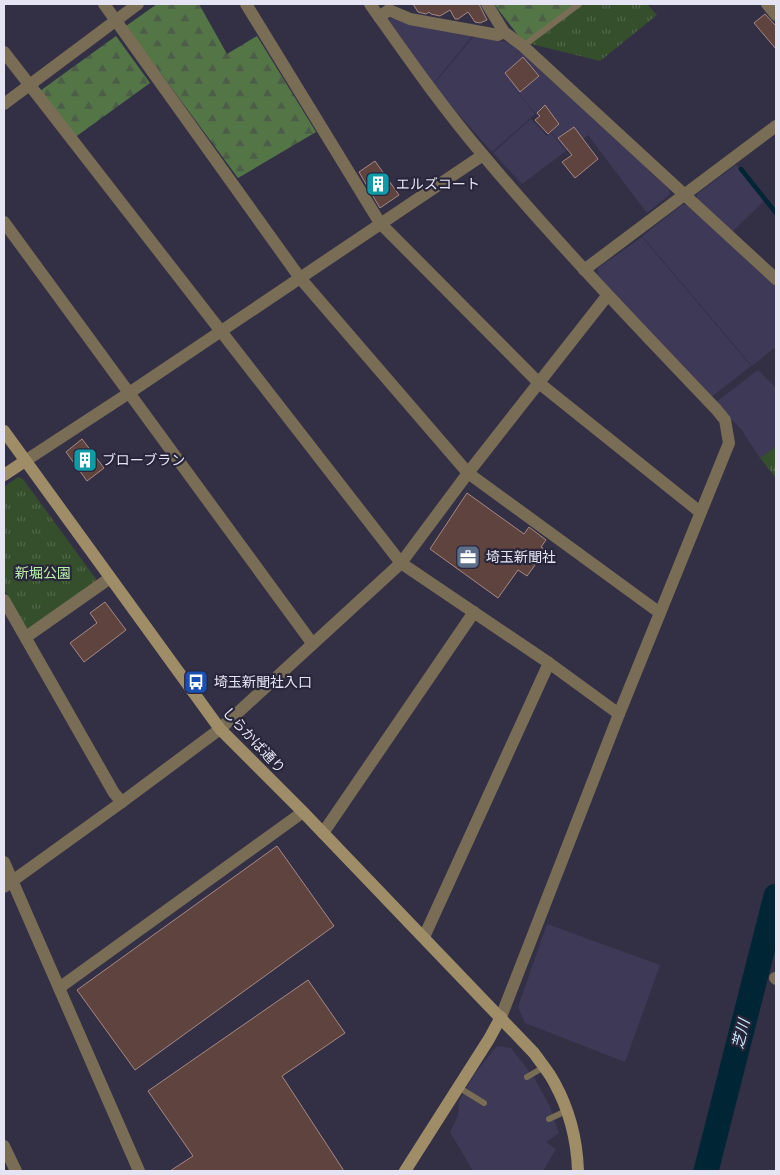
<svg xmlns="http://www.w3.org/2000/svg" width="780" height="1175" viewBox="0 0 780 1175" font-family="Raleway,'Noto Sans JP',sans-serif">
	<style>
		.built { fill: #3d3956 }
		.grass { fill: url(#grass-tufts) }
		.forest { fill: url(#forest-firs) }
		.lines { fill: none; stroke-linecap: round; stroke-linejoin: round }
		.stream { stroke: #002534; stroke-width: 4.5 }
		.river { stroke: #002534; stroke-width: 25 }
		.building { fill: #5e433f; stroke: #a78884 }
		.lane { stroke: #796d56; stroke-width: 6 }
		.street { stroke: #796d56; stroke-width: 12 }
		.secondary { stroke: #9f8d68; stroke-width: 12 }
		.labels { text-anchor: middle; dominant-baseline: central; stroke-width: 4.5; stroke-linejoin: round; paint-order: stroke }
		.poi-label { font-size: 14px; fill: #e5e4f3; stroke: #29263b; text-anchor: start }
		.park-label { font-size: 14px; fill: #baf0a7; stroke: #29263b }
		.street-label { font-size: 14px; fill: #e5e4f3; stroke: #29263b }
		.water-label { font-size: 15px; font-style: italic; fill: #c4e8fa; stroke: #29263b }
	</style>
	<defs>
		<pattern id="grass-tufts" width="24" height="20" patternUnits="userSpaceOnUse" patternTransform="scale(1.25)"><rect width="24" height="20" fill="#354e2b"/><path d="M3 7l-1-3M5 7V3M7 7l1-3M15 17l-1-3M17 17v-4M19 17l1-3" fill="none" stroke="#52674a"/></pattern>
		<pattern id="forest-firs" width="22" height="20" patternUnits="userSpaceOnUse" patternTransform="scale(1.25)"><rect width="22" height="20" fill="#547647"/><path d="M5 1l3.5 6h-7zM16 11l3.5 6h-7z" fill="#4c5d48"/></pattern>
	</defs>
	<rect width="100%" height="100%" fill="#333046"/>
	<g class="built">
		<polygon points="386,17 473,35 433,84"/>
		<polygon points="475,35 506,42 519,50 514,57 521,49 600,120 669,189 670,194 647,213 588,135 567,151 510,83 535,114 492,152 433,85"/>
		<polygon points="531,119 547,136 551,133 566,151 522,184 493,153"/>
		<polygon points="736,165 764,201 732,232 697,198 697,194"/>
		<polygon points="682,205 689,205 776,284 776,347 752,366 642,236"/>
		<polygon points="642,237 751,366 709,399 598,275 598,268"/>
		<polygon points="758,370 776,388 776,446 760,458 741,429 715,403"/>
		<polygon points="547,924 660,965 625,1062 525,1023 518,1007"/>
		<polygon points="497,1046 511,1048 535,1079 550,1107 559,1133 546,1142 556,1149 543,1171 473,1171 450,1132 458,1116 459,1101 475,1073"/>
	</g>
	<g class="grass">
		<polygon points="584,4 647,4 657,15 600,61 531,44 532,41"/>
		<polygon points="776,446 776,478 760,458"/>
		<polygon points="18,477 23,479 96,579 95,585 33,628 26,628 4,589 4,487"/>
	</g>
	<g class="forest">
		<polygon points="157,4 199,4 227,54 257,36 316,132 238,178 126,26"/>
		<polygon points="494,4 576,4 526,41 521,39"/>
		<polygon points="116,36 150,83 74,138 40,91"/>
	</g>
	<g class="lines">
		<polyline class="stream" points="741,169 776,213"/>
		<polyline class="river" points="706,1171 776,896"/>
	</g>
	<g class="building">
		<polygon points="413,4 479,4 487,20 480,23 475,22 468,12 458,19 455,19 450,10 440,16 431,14 429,12 426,14 418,12"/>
		<polygon points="765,14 776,26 776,49 754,23"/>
		<polygon points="523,57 539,76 520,92 505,73"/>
		<polygon points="545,105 559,124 548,134 535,120 540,116 537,113"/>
		<polygon points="574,127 598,159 575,178 562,162 572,155 558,138"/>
		<polygon points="375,161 399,195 380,208 359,172"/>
		<polygon points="82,439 104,468 87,481 66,452"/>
		<polygon points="467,493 524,534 529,527 546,540 541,547 546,550 527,576 518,570 498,598 430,549"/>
		<polygon points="105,602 126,630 84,662 70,643 97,623 90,613"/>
		<polygon points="277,846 334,926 135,1070 77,990"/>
		<polygon points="308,980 345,1033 282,1076 344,1171 170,1171 193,1156 148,1091"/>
	</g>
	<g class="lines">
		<g class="lane">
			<polyline points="523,46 579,4"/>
			<polyline points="527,1077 544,1067"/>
			<polyline points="458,1087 484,1103"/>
			<polyline points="549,1119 566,1111"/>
		</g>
		<g class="street">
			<polyline points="104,4 300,278 468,473 660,613"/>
			<polyline points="246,4 380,223 539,383 700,512"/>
			<path d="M370,4C406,55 442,107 483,155C557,243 637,326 716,409L725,420L729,443L619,714L501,1017"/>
			<polyline points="487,4 504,32 523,46 776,279"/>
			<polyline points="767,4 776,15"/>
			<polyline points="379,17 389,10 410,19 498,35 504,32"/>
			<polyline points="4,52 401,563 549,663 619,714"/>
			<polyline points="4,104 138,4"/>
			<polyline points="4,222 312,643"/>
			<polyline points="584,270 776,126"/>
			<polyline points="25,461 129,393 483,155"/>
			<polyline points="4,600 114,793 122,802"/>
			<polyline points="26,637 110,578"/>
			<polyline points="323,833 474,612"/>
			<polyline points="4,862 139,1171"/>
			<polyline points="4,887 122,802 220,729 401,563 468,473 607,296"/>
			<polyline points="424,937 549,663"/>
			<polyline points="775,978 776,979"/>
			<polyline points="59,988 303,812"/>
			<polyline points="4,1146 16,1171"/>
		</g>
		<g class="secondary">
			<path d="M4,431L220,729L303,812L534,1053C541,1063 549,1072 554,1082C569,1109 577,1141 578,1171"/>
			<polyline points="4,475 25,461"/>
			<polyline points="405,1171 489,1039 501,1017"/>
		</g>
	</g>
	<defs>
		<g id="building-square" transform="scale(1.25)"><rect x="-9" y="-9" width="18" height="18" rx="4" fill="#0f9aa8" stroke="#29263b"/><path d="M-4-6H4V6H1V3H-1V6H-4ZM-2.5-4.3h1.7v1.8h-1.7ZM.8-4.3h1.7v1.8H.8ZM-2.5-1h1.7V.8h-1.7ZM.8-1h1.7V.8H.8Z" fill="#fff"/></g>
		<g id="office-square" transform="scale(1.25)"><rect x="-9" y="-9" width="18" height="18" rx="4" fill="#5c6f8a" stroke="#29263b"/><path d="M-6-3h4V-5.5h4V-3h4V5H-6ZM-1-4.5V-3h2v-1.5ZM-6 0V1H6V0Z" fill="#fff"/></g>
		<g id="bus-square" transform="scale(1.25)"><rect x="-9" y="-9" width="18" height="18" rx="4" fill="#1a4fb4" stroke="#29263b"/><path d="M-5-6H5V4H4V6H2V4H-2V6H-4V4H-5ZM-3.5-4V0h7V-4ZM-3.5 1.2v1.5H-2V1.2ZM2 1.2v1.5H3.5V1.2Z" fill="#fff"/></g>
	</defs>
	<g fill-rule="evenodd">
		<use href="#building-square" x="378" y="184"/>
		<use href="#building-square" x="85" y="460"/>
		<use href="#office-square" x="468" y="557"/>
		<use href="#bus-square" x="196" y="682"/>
	</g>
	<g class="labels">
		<g class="poi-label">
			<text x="396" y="184">エルズコート</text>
			<text x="102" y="460">ブローブラン</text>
			<text x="486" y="557">埼玉新聞社</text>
			<text x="214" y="682">埼玉新聞社入口</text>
		</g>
		<g class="park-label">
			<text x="43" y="573">新堀公園</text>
		</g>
		<g class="street-label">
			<text transform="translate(254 740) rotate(47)">しらかば通り</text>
		</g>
		<g class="water-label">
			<text transform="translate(741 1034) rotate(-76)">芝川</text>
		</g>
	</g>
	<rect width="780" height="1175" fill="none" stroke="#e5e4f3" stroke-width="10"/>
</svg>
